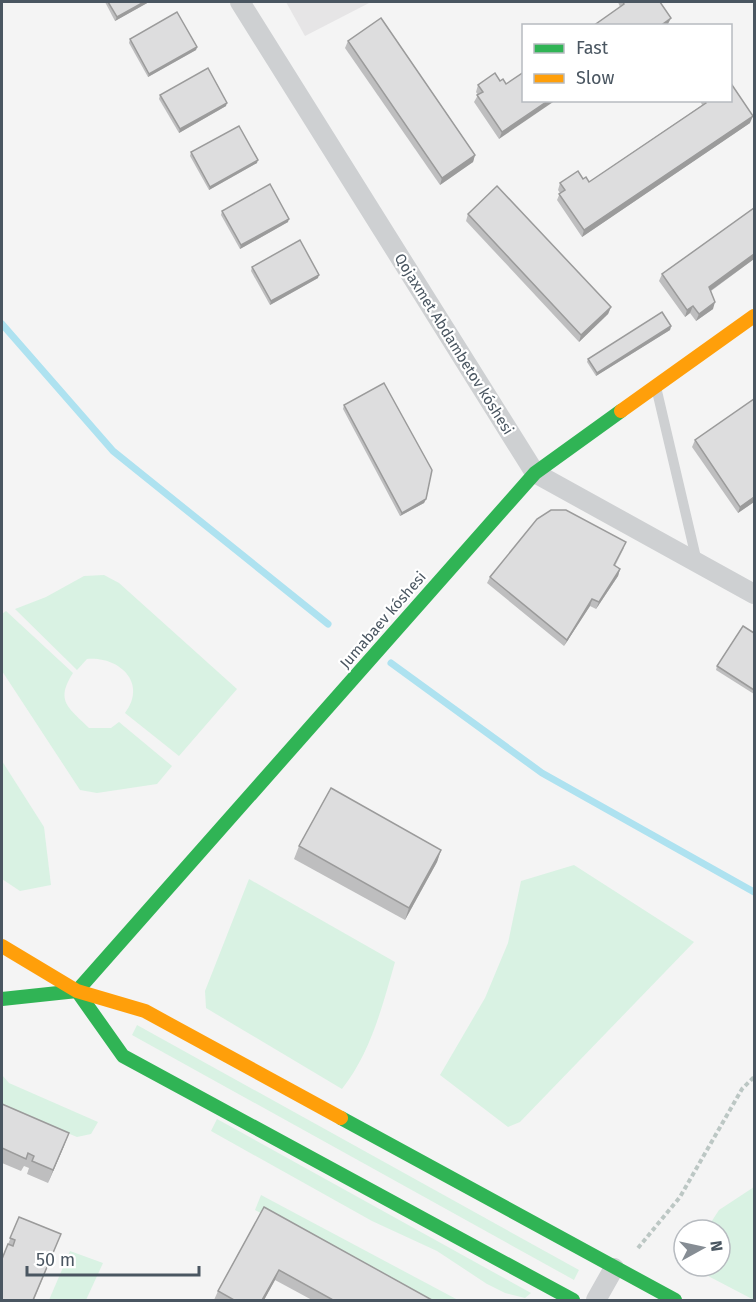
<svg xmlns="http://www.w3.org/2000/svg" width="756" height="1302" viewBox="0 0 756 1302" font-family="'Fira Sans',sans-serif">
	<style>
		.education { fill: #e6e5e6 }
		.green { fill: #d9f2e3 }
		.lines { fill: none; stroke-linecap: round; stroke-linejoin: round }
		.stream { stroke: #aee2f0; stroke-width: 7 }
		.path { stroke: #bcc7c4; stroke-width: 4; stroke-dasharray: 4.5 3; stroke-linecap: butt }
		.lane { stroke: #ced0d2; stroke-width: 10 }
		.street { stroke: #ced0d2; stroke-width: 20 }
		.fast { stroke: #30b455; stroke-width: 14 }
		.slow { stroke: #ff9f0a; stroke-width: 14 }
		.wall { fill: #bebebf }
		.shaded-wall { fill: #9b9b9b }
		.building { fill: #ddddde; stroke: #9b9b9b; stroke-width: 1.5 }
		.labels { text-anchor: middle; dominant-baseline: central; stroke-width: 4.5; stroke-linejoin: round; paint-order: stroke }
		.street-label { font-size: 15px; fill: #4a5661; stroke: #fff }
	</style>
	<rect width="100%" height="100%" fill="#f4f4f4"/>
	<polygon class="education" points="286,2 371,2 305,36"/>
	<g class="green">
		<path d="M104,575L119,583L237,689L179,756L125,713C148,683 119,656 87,659L77,670L15,609L46,597L84,576Z"/>
		<path d="M6,611L73,673C55,701 68,707 89,728H111L119,722L172,766L157,784L97,793L80,790L2,671V614Z"/>
		<polygon points="2,761 44,827 51,885 20,891 2,879"/>
		<polygon points="574,865 694,942 520,1122 508,1127 440,1075 485,998 508,943 521,881"/>
		<path d="M249,879L395,962C382,1007 371,1052 342,1089L206,1008L205,991Z"/>
		<polygon points="137,1025 579,1270 574,1280 132,1035"/>
		<polygon points="2,1075 9,1083 98,1122 91,1134 77,1137 2,1106"/>
		<polygon points="217,1119 531,1293 525,1298 505,1293 487,1284 437,1251 372,1221 211,1131"/>
		<polygon points="754,1187 754,1300 689,1266 720,1266 720,1230 706,1230 719,1210"/>
		<polygon points="261,1195 458,1300 420,1300 255,1210"/>
		<polygon points="70,1251 103,1263 86,1300 49,1300"/>
	</g>
	<g class="lines">
		<g class="stream">
			<polyline points="2,324 113,451 328,624"/>
			<polyline points="391,663 542,773 754,892"/>
		</g>
		<polyline class="path" points="638,1248 680,1197 742,1089 754,1077"/>
		<polyline class="lane" points="656,387 697,562"/>
		<g class="street">
			<polyline points="240,2 535,473 754,594"/>
			<polyline points="596,1300 614,1268"/>
		</g>
		<g class="fast">
			<polyline points="77,991 535,473 621,411"/>
			<polyline points="77,991 123,1056 573,1300"/>
			<polyline points="2,999 77,991"/>
			<polyline points="341,1118 675,1300"/>
		</g>
		<g class="slow">
			<polyline points="621,411 754,316"/>
			<polyline points="2,946 77,991 145,1011 341,1118"/>
		</g>
	</g>
	<g class="wall">
		<polygon points="105,2 149,2 115,21"/>
		<polygon points="618,2 660,2 668,25 667,26 593,26 620,7"/>
		<polygon points="130,39 197,47 196,50 148,77 129,43"/>
		<polygon points="348,41 475,155 473,162 440,185 345,48"/>
		<polygon points="500,81 506,84 524,100 499,139 474,102 478,95 476,92 478,85"/>
		<polygon points="160,95 226,106 179,133 159,99"/>
		<polygon points="700,100 730,100 750,123 582,237 557,200 560,193 558,190 560,183 583,179 589,182 702,105"/>
		<polygon points="191,152 257,163 209,190 190,156"/>
		<polygon points="754,208 754,259 711,291 713,309 696,321 690,313 685,317 659,281 662,274"/>
		<polygon points="222,211 288,222 240,249 221,215"/>
		<polygon points="468,214 611,307 608,314 579,342 466,221"/>
		<polygon points="252,267 318,278 270,305 251,271"/>
		<polygon points="671,326 670,330 596,376 587,362 588,359"/>
		<polygon points="344,405 426,499 424,503 400,516 343,409"/>
		<polygon points="695,440 754,502 738,513 692,447"/>
		<polygon points="624,548 615,566 620,569 618,576 596,609 590,606 564,646 487,583 490,577"/>
		<polygon points="754,633 754,694 716,670 717,666"/>
		<polygon points="299,846 441,850 437,862 405,920 294,859"/>
		<polygon points="2,1104 64,1146 48,1183 27,1174 29,1168 24,1166 21,1171 2,1163"/>
		<polygon points="264,1207 432,1300 312,1300 275,1280 264,1300 214,1300 218,1291"/>
		<polygon points="19,1217 61,1234 34,1300 2,1300 2,1259"/>
	</g>
	<g class="shaded-wall">
		<polygon points="144,2 149,2 115,21 117,17"/>
		<polygon points="671,18 667,26 660,26"/>
		<polygon points="197,47 196,50 148,77 149,74"/>
		<polygon points="549,100 556,100 499,139 502,132"/>
		<polygon points="227,103 226,106 179,133 180,129"/>
		<polygon points="753,116 750,123 582,237 584,230"/>
		<polygon points="475,155 473,162 440,185 442,178"/>
		<polygon points="258,160 257,163 209,190 210,187"/>
		<polygon points="289,219 288,222 240,249 241,245"/>
		<polygon points="754,254 754,259 706,294 709,287"/>
		<polygon points="319,275 318,278 270,305 271,301"/>
		<polygon points="715,302 713,309 696,321 699,314"/>
		<polygon points="693,306 690,313 685,317 687,310"/>
		<polygon points="611,307 608,314 579,342 581,335"/>
		<polygon points="671,326 670,330 596,376 597,373"/>
		<polygon points="754,497 754,502 738,513 740,507"/>
		<polygon points="426,499 424,503 400,516 402,513"/>
		<polygon points="620,569 618,576 596,609 599,602"/>
		<polygon points="592,599 590,606 564,646 567,640"/>
		<polygon points="441,850 437,862 405,920 409,908"/>
		<polygon points="69,1133 64,1146 48,1183 53,1170"/>
		<polygon points="279,1270 275,1280 264,1300 262,1300"/>
	</g>
	<g class="building">
		<polygon points="108,2 144,2 117,17"/>
		<polygon points="623,2 660,2 671,18 660,26 593,26 624,4"/>
		<polygon points="177,12 197,47 149,74 130,39"/>
		<polygon points="381,18 475,155 442,178 348,41"/>
		<polygon points="208,68 227,103 180,129 160,95"/>
		<polygon points="524,72 524,100 549,100 502,132 477,95 483,92 478,85 495,73 500,81 503,79 506,84"/>
		<polygon points="730,82 753,116 584,230 559,194 565,190 560,183 578,171 583,179 586,177 589,182 706,103 705,100 730,100"/>
		<polygon points="239,126 258,160 210,187 191,152"/>
		<polygon points="270,184 289,219 241,245 222,211"/>
		<polygon points="497,186 611,307 581,335 468,214"/>
		<polygon points="754,208 754,254 709,287 715,302 699,314 693,306 687,310 662,274"/>
		<polygon points="300,240 319,275 271,301 252,267"/>
		<polygon points="662,312 671,326 597,373 588,359"/>
		<polygon points="384,383 432,470 426,499 402,513 344,405"/>
		<polygon points="754,399 754,497 740,507 695,440"/>
		<polygon points="551,510 566,510 626,542 614,565 620,569 599,602 592,599 567,640 490,577 537,519"/>
		<polygon points="743,626 754,633 754,690 717,666"/>
		<polygon points="331,788 441,850 409,908 299,846"/>
		<polygon points="2,1104 69,1133 53,1170 32,1161 34,1156 28,1153 26,1159 2,1148"/>
		<polygon points="264,1207 432,1300 333,1300 279,1270 262,1300 234,1300 218,1291"/>
		<polygon points="19,1217 61,1234 33,1300 2,1300 2,1259 8,1244 13,1246 15,1240 10,1238"/>
	</g>
	<g class="labels">
		<g class="street-label">
			<text transform="translate(454 344) rotate(58)">Qojaxmet Abdambetov kóshesi</text>
			<text transform="translate(383 620) rotate(-49)">Jumabaev kóshesi</text>
		</g>
	</g>
	<rect width="756" height="1302" fill="none" stroke="#4a5661" stroke-width="6"/>
	<rect x="522" y="24" width="210" height="78" fill="#ffffff" stroke="#b7bbc0" stroke-width="1.5"/>
	<rect x="534" y="44" width="30" height="9" fill="#30b455" stroke="#b7bbc0" stroke-width="1.5"/>
	<text x="576" y="54" font-size="18" fill="#4a5661">Fast</text>
	<rect x="534" y="74" width="30" height="9" fill="#ff9f0a" stroke="#b7bbc0" stroke-width="1.5"/>
	<text x="576" y="84" font-size="18" fill="#4a5661">Slow</text>
	<g transform="translate(702 1248) rotate(82)"><circle r="28" fill="#ffffff" stroke="#b7bbc0" stroke-width="1.5"/>
	<path d="M0-4.5L10 22L0 15L-10 22Z" fill="#868d94"/>
	<text y="-9" font-size="16" font-weight="bold" text-anchor="middle" fill="#4a5661">N</text>
	</g>
	<path d="M27 1266v9h172v-9" fill="none" stroke="#4a5661" stroke-width="3"/>
	<text x="36" y="1266" font-size="18" fill="#4a5661" stroke="#ffffff" stroke-width="4.5" paint-order="stroke">50 m</text>
</svg>
